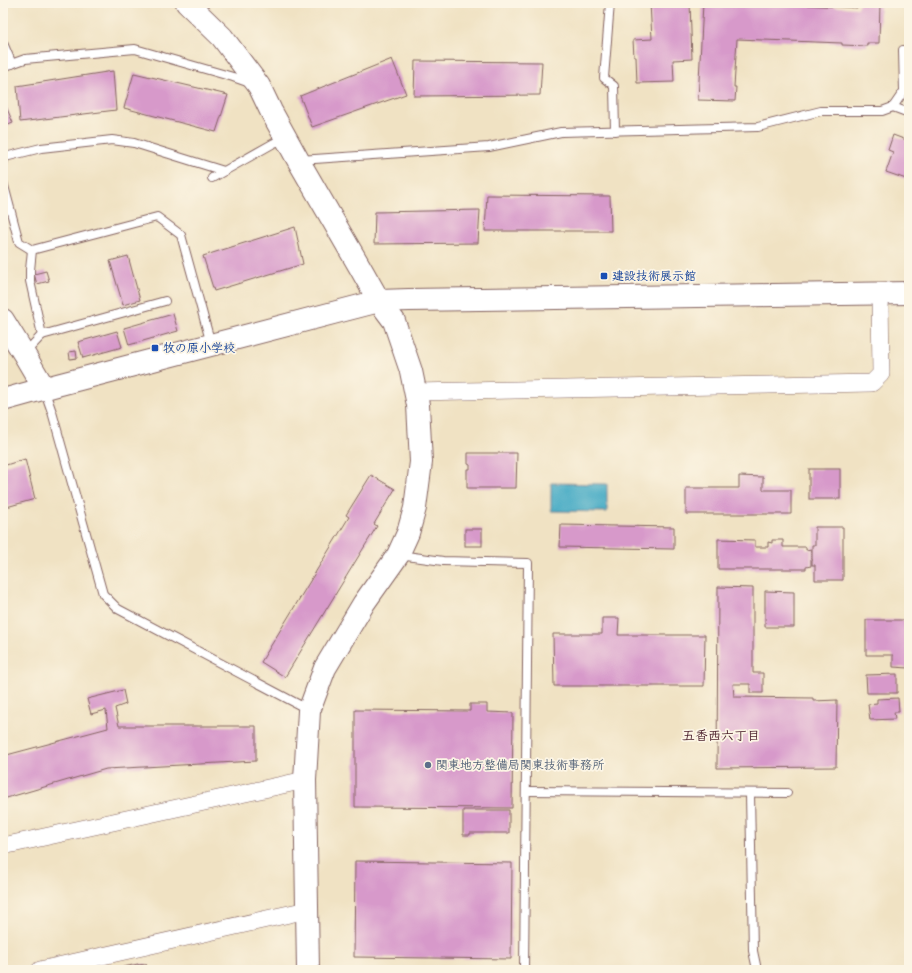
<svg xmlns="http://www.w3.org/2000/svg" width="912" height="973" viewBox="0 0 912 973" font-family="Kalam,'Klee One',sans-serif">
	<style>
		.water { fill: #45aac5; stroke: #486478 }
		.building { fill: #d799ca }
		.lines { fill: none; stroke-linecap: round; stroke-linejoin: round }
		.lane-casing { stroke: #846360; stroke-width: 10 }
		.street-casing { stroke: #846360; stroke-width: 18 }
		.secondary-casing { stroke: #846360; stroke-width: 24 }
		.lane { stroke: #fff; stroke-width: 8 }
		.street { stroke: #fff; stroke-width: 17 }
		.secondary { stroke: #fff; stroke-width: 22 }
		.transit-dot { fill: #1a4fb4; stroke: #fcf5e5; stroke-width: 1.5 }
		.service-dot { fill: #5c6f8a; stroke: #fcf5e5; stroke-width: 1.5 }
		.labels { text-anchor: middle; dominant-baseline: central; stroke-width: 3.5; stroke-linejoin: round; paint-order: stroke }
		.transit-label { font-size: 12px; font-weight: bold; fill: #164399; stroke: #fcf5e5; text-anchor: start }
		.service-label { font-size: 12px; font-weight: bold; fill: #4e5e75; stroke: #fcf5e5; text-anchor: start }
		.neighbourhood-label { font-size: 13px; font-weight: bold; fill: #4a1f2b; stroke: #fcf5e5 }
	</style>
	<rect width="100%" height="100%" fill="#fcf5e5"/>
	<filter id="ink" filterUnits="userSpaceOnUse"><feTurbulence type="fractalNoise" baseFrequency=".025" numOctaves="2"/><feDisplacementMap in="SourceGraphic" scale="8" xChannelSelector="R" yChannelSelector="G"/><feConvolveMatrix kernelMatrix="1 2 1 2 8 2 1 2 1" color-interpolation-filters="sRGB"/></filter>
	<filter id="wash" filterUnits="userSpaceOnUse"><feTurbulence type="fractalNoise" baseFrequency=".012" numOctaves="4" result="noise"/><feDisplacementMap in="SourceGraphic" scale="16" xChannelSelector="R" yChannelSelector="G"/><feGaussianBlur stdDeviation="0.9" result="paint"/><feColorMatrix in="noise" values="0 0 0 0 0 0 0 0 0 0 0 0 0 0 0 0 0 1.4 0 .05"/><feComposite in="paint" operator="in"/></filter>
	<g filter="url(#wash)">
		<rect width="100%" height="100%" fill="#f0e2c3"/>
		<polygon class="water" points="551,483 607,484 607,512 551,511"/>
		<g id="blocks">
			<g class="building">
				<polygon points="650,3 690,3 692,59 673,60 674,82 637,83 636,57 634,57 633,40 652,39"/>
				<polygon points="703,3 771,3 858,8 859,3 880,3 879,43 867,43 867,46 842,45 842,43 737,39 734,87 736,87 735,101 698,100"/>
				<polygon points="392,59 406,94 312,127 300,96"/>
				<polygon points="415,61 542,62 540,95 414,96"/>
				<polygon points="113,71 116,110 20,122 17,86"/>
				<polygon points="134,73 228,95 216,132 124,108"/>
				<polygon points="3,99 13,123 3,127"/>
				<polygon points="893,135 909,141 909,180 886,172 893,152 888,150"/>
				<polygon points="487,195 610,196 611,231 485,231"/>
				<polygon points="480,210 478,243 374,244 375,212"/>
				<polygon points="295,227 303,264 214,291 203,256"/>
				<polygon points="128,256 140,300 123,305 110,261"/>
				<polygon points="46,271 49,281 37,284 34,274"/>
				<polygon points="173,314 178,331 129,345 124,328"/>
				<polygon points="117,331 122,347 83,358 78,342"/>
				<polygon points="76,351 77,358 70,359 69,352"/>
				<polygon points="468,453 517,453 516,488 467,488 467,469 470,469 470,465 468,464"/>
				<polygon points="25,459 35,499 3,508 3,466"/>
				<rect x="809" y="469" width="31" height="30"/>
				<polygon points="371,475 395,489 374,524 377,526 285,677 261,662 349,517 346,515"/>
				<polygon points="739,476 763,477 763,490 791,490 791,514 686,514 686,488 739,488"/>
				<polygon points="561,525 674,527 674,549 560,547"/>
				<polygon points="815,527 843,527 843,580 815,580 815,565 812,565 812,545 815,545"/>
				<rect x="465" y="529" width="17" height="17"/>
				<polygon points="718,539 755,540 755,547 768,547 768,542 772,543 772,540 783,540 783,547 806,547 806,550 811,549 811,566 806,567 806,569 718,569"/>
				<polygon points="718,587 753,588 753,673 763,673 763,693 750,693 750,684 733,684 734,697 813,698 813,701 837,700 836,767 717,768"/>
				<polygon points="765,591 794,592 794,627 765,627"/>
				<polygon points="602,618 619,618 618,635 705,635 704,686 554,686 553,634 602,634"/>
				<polygon points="866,620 909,620 909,668 893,667 893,655 866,655"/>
				<polygon points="897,674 897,693 867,693 866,675"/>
				<polygon points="123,690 126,704 115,708 119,726 256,726 256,761 106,769 3,799 3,756 108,728 106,710 91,714 87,699"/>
				<polygon points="898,698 899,712 894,712 895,719 870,720 868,704 877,703 877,699"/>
				<polygon points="470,704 487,704 487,712 513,713 512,808 355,807 355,710 470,711"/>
				<polygon points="463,810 509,810 509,833 470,833 470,835 463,835"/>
				<polygon points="355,861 512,863 511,959 354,957"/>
				<polygon points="138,964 138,965 146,964 148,970 124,970 123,967"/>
			</g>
		</g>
	</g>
	<g filter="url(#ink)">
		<use href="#blocks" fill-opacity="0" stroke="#846360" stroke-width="1"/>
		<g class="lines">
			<g class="lane-casing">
				<g id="lane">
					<polyline points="610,3 604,78 614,86 615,131"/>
					<polyline points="3,43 12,64"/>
					<polyline points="3,67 25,59 135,49 233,77 250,83"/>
					<polyline points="893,107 909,113"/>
					<polyline points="300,160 489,147 561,132 758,127 821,111 882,111 893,107 904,91 903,50"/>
					<polyline points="3,163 5,157 41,148 112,140 134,143 224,171"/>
					<polyline points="212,178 274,143 285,139"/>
					<polyline points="3,182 19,242 32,250 157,217 181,235 211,344"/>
					<polyline points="32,250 30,270 30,281 42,335"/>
					<polyline points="25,353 42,335 165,301"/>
					<polyline points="44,389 52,412 103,594 118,609 309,710"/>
					<polyline points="399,555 443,561 528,563 524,970"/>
					<polyline points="526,791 787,793"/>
					<polyline points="750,794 753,951 756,965 756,970"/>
				</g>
			</g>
			<g class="street-casing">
				<g id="street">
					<polyline points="415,392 872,383 881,374 880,294"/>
					<polyline points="3,846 305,780"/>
					<polyline points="40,970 307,910"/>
				</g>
			</g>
			<g class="secondary-casing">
				<g id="secondary">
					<polyline points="187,3 222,37 259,86 271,111 298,160 361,269 379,301 394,321 411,371 418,405 421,462 415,508 408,533 398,555 364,603 325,668 309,711 305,780 308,970"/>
					<polyline points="3,320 24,354 44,388"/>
					<polyline points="3,400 57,385 379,301 409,300 909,293"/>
				</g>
			</g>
			<use href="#lane" class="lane"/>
			<use href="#street" class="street"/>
			<use href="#secondary" class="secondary"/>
		</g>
	</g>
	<g class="transit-dot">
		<rect x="600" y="272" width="8" height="8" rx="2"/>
		<rect x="151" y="344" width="8" height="8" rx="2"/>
	</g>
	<circle class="service-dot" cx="428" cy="765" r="4"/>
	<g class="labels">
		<g class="transit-label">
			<text x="612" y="276">建設技術展示館</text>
			<text x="163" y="348">牧の原小学校</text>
		</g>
		<g class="service-label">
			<text x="436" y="765">関東地方整備局関東技術事務所</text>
		</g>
		<g class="neighbourhood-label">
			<text x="721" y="736">五香西六丁目</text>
		</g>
	</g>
	<rect width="912" height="973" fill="none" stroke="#fcf5e5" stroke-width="16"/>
</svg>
